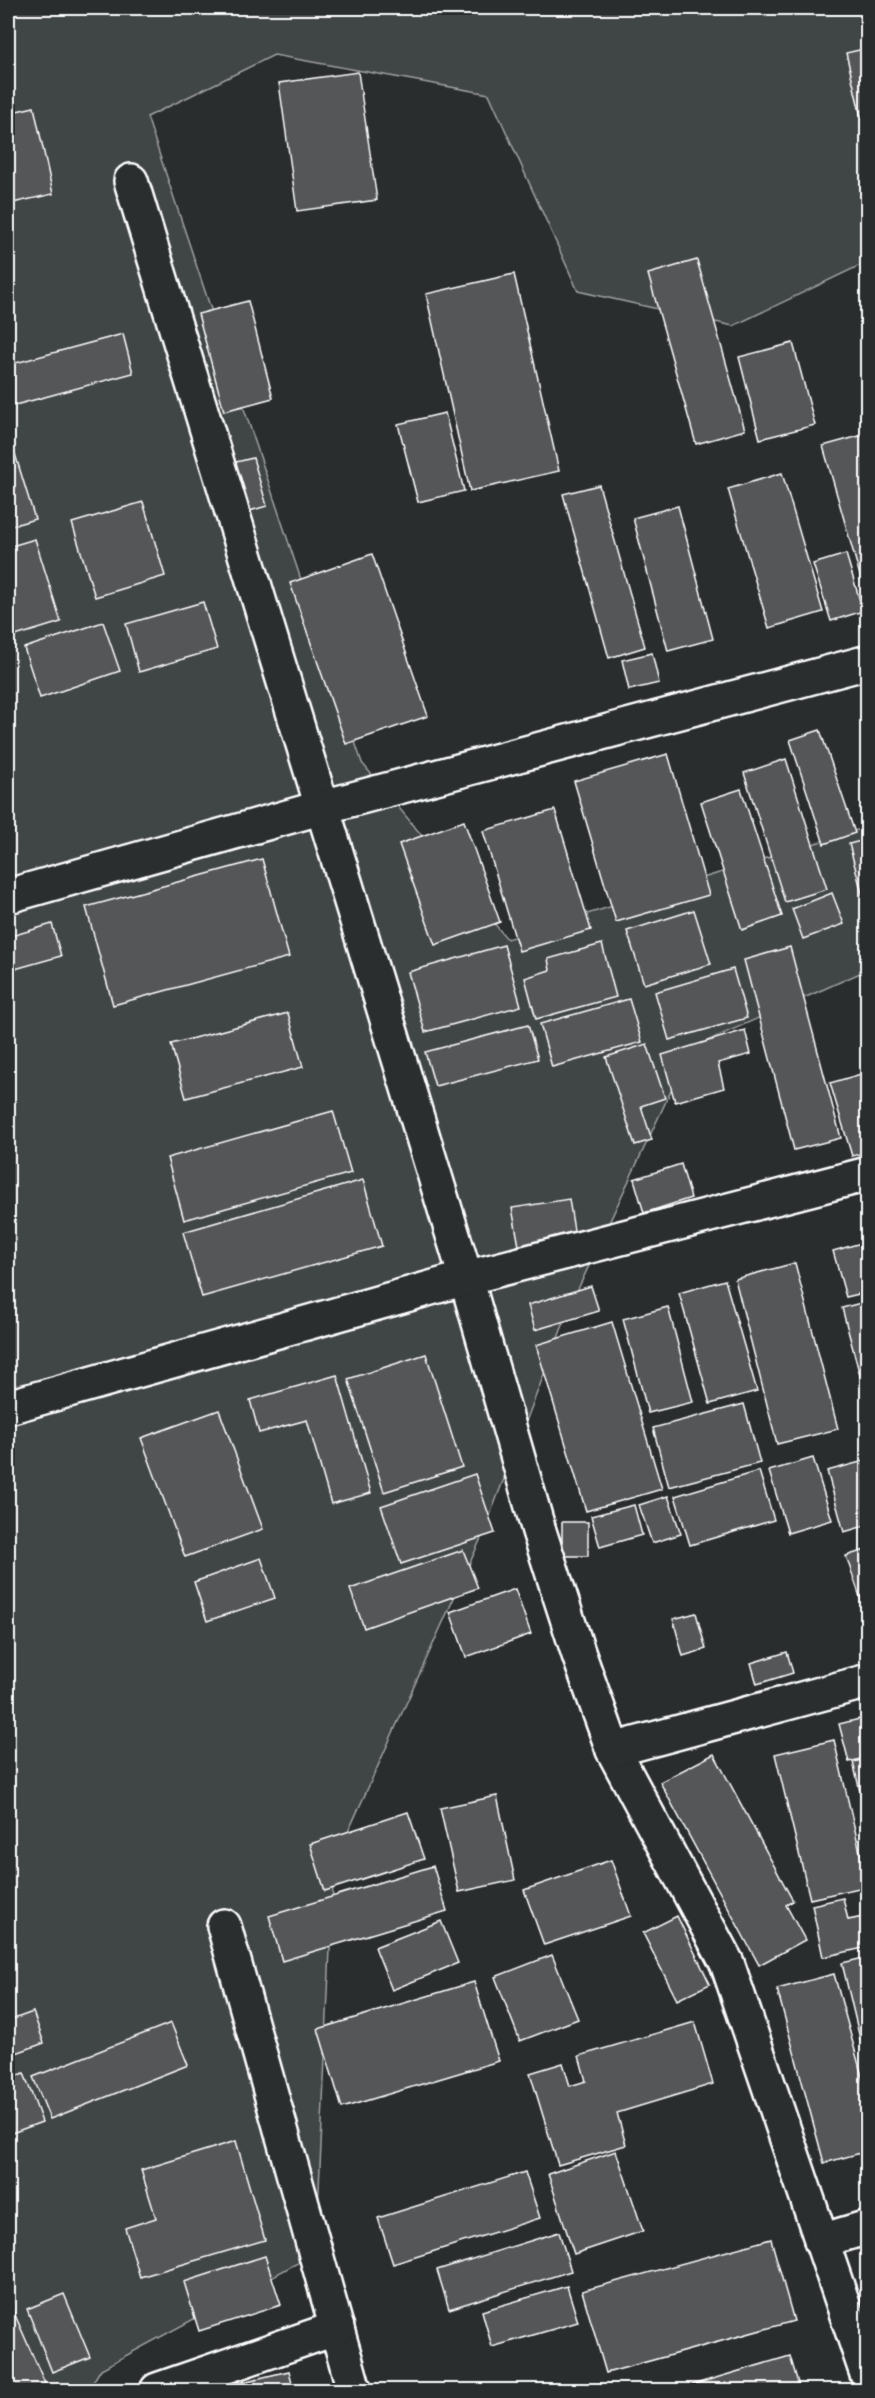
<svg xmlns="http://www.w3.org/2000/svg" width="875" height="2398" viewBox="0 0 875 2398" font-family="Caveat,sans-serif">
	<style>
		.green { fill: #414445; stroke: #a0a2a2; stroke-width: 1.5 }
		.building { fill: #555758; stroke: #fff; stroke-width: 1.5 }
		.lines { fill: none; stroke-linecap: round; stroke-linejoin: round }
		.minor-casing { stroke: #fff; stroke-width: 38 }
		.minor { stroke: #2a2d2e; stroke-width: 33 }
	</style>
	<rect width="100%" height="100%" fill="#2a2d2e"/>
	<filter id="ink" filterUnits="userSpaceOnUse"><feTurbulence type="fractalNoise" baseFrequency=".0167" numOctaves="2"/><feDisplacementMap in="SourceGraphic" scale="12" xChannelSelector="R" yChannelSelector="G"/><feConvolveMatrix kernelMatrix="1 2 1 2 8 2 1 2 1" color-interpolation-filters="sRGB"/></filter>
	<g filter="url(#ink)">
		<polygon class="green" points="8,8 867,8 867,262 733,326 578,291 489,94 274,55 147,117 362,763 507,939 867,827 867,970 691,1048 571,1304 482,1536 334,1863 316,2253 101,2369 88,2390 8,2390"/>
		<g class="building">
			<polygon points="868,48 868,142 867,142 846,53"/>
			<polygon points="358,72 377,200 297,211 279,83"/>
			<polygon points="34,107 53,194 8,204 8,113"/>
			<polygon points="697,260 745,430 696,444 648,274"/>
			<polygon points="514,274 559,471 470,491 426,294"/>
			<polygon points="248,301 273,398 224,411 198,314"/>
			<polygon points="123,334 133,373 8,407 8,365"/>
			<polygon points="793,343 815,425 760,439 739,357"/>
			<polygon points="445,413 464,491 418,502 398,424"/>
			<polygon points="8,431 35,519 8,527"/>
			<polygon points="863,435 868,452 868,592 865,593 823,446"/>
			<polygon points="253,458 267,506 246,512 232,463"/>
			<polygon points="782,473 823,612 769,628 728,489"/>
			<polygon points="599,485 645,647 609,658 563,494"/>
			<polygon points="143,502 165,576 95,597 72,523"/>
			<polygon points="678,506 713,639 668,651 633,518"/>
			<polygon points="35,539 61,622 9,638 8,547"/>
			<polygon points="372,554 428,716 346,744 290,583"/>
			<polygon points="846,554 863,611 831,621 813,564"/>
			<polygon points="203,602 217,649 139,672 126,624"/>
			<polygon points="103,622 120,671 40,698 24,648"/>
			<polygon points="652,653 659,683 629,690 622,660"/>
			<polygon points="820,730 855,833 824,844 790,740"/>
			<polygon points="668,754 709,895 616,922 574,781"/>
			<polygon points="786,759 827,889 785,902 744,773"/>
			<polygon points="741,789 782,916 742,930 701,802"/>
			<polygon points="555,810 591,930 519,951 483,831"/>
			<polygon points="464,821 500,922 435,945 399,844"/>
			<polygon points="868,839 868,916 849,844"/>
			<polygon points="262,859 289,957 113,1005 86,907"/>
			<polygon points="832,893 844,924 803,939 792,909"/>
			<polygon points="694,910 711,964 644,984 627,931"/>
			<polygon points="52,924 61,956 8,971 8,937"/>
			<polygon points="602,944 616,997 536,1019 525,978 550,970 548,959"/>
			<polygon points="504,945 521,1006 425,1032 408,972"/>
			<polygon points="790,947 841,1138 794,1150 744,960"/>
			<polygon points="733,969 747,1018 669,1040 655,992"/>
			<polygon points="629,999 642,1042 552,1067 540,1024"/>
			<polygon points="288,1013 303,1067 186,1098 171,1044"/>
			<polygon points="528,1025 538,1059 435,1086 425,1052"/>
			<polygon points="745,1030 751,1054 718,1063 724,1088 675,1102 662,1055"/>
			<polygon points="647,1044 665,1098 641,1106 652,1140 635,1145 606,1057"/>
			<polygon points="868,1072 868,1152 852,1156 830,1083"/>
			<polygon points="333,1111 351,1173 184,1220 167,1158"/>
			<polygon points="681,1164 691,1198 644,1213 634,1179"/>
			<polygon points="363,1180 382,1246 202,1297 183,1232"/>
			<polygon points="569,1199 575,1237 519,1246 512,1208"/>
			<polygon points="868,1241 868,1292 846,1297 833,1251"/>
			<polygon points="795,1263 838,1429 777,1444 735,1279"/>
			<polygon points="725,1280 757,1391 710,1404 679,1293"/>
			<polygon points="591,1286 599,1311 535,1330 528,1305"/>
			<polygon points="868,1301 868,1393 865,1394 842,1308"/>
			<polygon points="668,1307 693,1402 648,1413 623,1319"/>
			<polygon points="612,1322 662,1489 586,1511 536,1345"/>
			<polygon points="426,1354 462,1467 384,1492 348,1379"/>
			<polygon points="337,1375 371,1493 331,1504 307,1420 259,1433 250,1400"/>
			<polygon points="744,1404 760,1463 669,1487 653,1428"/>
			<polygon points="219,1410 263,1529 185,1557 141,1438"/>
			<polygon points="813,1458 832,1520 788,1533 769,1471"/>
			<polygon points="868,1460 868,1525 844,1532 827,1471"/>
			<polygon points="759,1471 774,1520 690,1545 675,1496"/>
			<polygon points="475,1474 495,1533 401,1564 381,1506"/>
			<polygon points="668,1496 681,1534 652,1543 639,1505"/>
			<polygon points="634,1505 642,1535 600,1547 591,1516"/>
			<rect x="562" y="1522" width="26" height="34"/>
			<polygon points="868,1549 868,1620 846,1556"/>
			<polygon points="463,1550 478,1588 364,1628 350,1589"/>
			<polygon points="261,1558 275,1598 207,1621 194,1582"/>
			<polygon points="515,1589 531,1634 466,1657 450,1612"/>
			<polygon points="696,1613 706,1649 683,1656 673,1619"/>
			<polygon points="787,1652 793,1673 757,1684 751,1663"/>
			<polygon points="868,1717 868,1757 849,1762 839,1724"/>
			<polygon points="834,1740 868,1886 810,1899 775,1754"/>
			<polygon points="714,1754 793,1901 786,1905 805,1940 759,1965 660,1782"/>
			<polygon points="868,1759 868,1825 853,1762"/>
			<polygon points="497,1796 515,1880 459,1892 440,1808"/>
			<polygon points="408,1812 424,1859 325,1891 310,1844"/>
			<polygon points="611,1860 631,1916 544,1945 524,1890"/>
			<polygon points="433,1866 447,1911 282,1961 269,1916"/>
			<polygon points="843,1898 848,1920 868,1916 868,1947 823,1957 812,1905"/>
			<polygon points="677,1916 710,1984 677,2000 643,1933"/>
			<polygon points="441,1921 458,1963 392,1990 375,1947"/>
			<polygon points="552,1955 578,2019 520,2041 495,1977"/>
			<polygon points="868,1957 868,2068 867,2068 842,1963"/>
			<polygon points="834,1974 868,2098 868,2151 824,2163 777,1989"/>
			<polygon points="474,1982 499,2061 342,2108 318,2029"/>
			<polygon points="33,2012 44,2043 8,2056 8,2021"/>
			<polygon points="695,2022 713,2084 617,2113 626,2145 558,2165 530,2073 563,2063 570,2086 586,2081 579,2056"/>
			<polygon points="171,2023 188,2065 50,2119 33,2077"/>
			<polygon points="24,2073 42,2122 12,2133 8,2120 8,2079"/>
			<polygon points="236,2141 265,2240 140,2277 125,2228 156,2218 141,2170"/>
			<polygon points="616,2151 643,2231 574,2254 548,2174"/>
			<polygon points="525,2172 540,2218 393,2264 378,2218"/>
			<polygon points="559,2232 571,2271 449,2309 437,2270"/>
			<polygon points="771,2239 794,2321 606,2373 582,2291"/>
			<polygon points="265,2256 281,2305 199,2331 184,2282"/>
			<polygon points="567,2286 578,2322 492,2347 482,2311"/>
			<polygon points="64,2294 90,2357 52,2372 27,2309"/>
			<polygon points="8,2299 47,2388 41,2390 8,2390"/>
			<polygon points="790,2356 800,2390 679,2390 678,2389"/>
			<polygon points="289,2371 294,2390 217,2390 217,2388"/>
		</g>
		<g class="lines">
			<g class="minor-casing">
				<g id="minor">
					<polyline points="131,181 466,1278 539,1531 579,1655 613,1750 727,1963 868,2377"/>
					<polyline points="8,896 323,807 868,662"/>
					<polyline points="8,1407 466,1278 868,1174"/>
					<polyline points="613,1750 868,1681"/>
					<polyline points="224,1926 354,2390"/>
					<polyline points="821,2241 868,2227"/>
					<polyline points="157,2390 337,2328"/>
				</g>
			</g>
			<use href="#minor" class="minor"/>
		</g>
	</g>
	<rect width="875" height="2398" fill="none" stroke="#2a2d2e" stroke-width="30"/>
	<rect x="15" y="15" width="845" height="2368" fill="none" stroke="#fff" stroke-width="2" filter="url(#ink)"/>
</svg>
